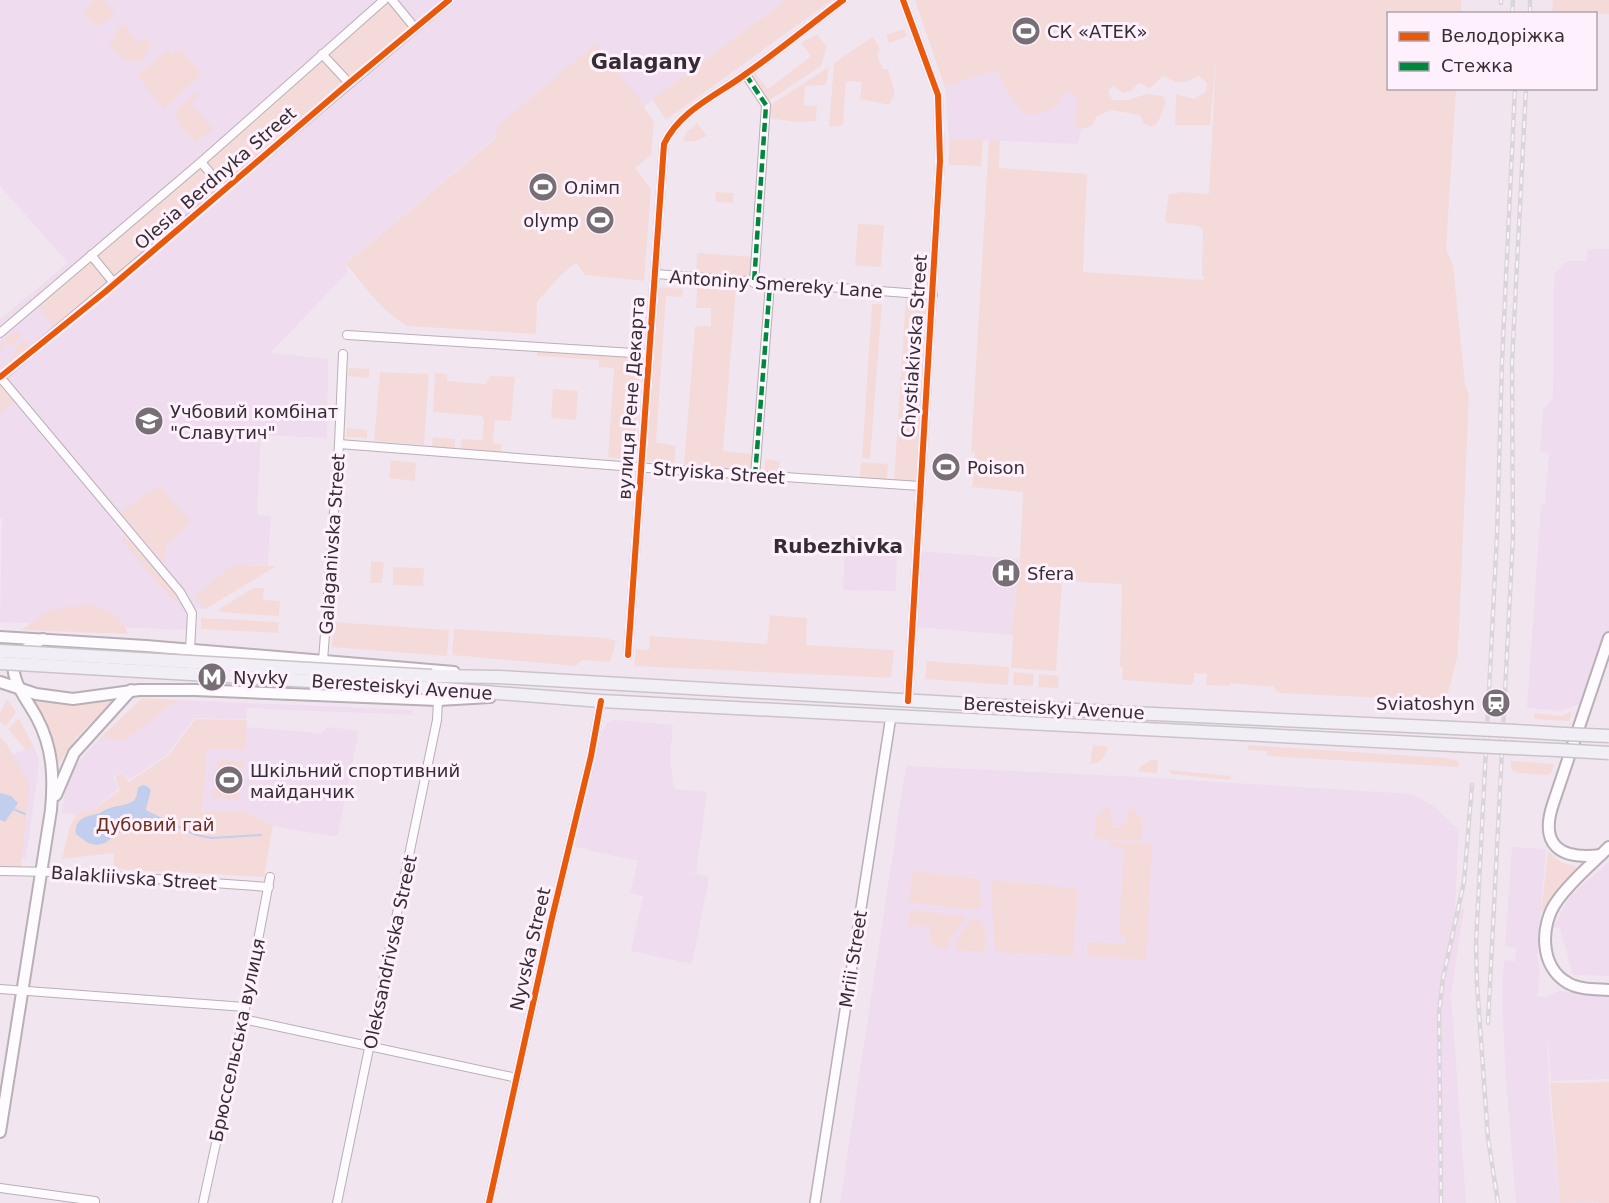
<svg xmlns="http://www.w3.org/2000/svg" width="1609" height="1203" viewBox="0 0 1609 1203" font-family="'DejaVu Sans',sans-serif">
	<style>
		.built { fill: #efdcee }
		.green { fill: #f4dbda }
		.water { fill: #c1ceee }
		.lines { fill: none; stroke-linecap: round; stroke-linejoin: round }
		.stream { stroke: #c1ceee; stroke-width: 2 }
		.minor-casing { stroke: #b8afb7; stroke-width: 10 }
		.tertiary-casing { stroke: #b8afb7; stroke-width: 12 }
		.secondary-casing { stroke: #b8afb7; stroke-width: 14 }
		.primary-casing { stroke: #cac4c9; stroke-width: 15 }
		.minor { stroke: #fdfbfd; stroke-width: 8 }
		.tertiary { stroke: #fdfbfd; stroke-width: 9 }
		.secondary { stroke: #fdfbfd; stroke-width: 10 }
		.primary { stroke: #f2eef6; stroke-width: 12 }
		.rail-casing { stroke: #d9d6d9; stroke-width: 4.5 }
		.rail { stroke: #fef1fd; stroke-width: 2; stroke-dasharray: 7; stroke-linecap: butt }
		.primary-bridge-casing { stroke: #cac4c9; stroke-width: 15; stroke-linecap: butt }
		.primary-bridge { stroke: #f2eef6; stroke-width: 12 }
		.quiet { stroke: #00873e; stroke-width: 4.5; stroke-dasharray: 9 4.5; stroke-linecap: butt }
		.cycleway-casing { stroke: #fef1fd; stroke-width: 10 }
		.cycleway { stroke: #e8590c; stroke-width: 6 }
		.labels { text-anchor: middle; dominant-baseline: central; stroke-width: 6; stroke-linejoin: round; paint-order: stroke }
		.poi-label { font-size: 18px; fill: #352d34; stroke: #fef1fd; text-anchor: start }
		.street-label { font-size: 18px; fill: #352d34; stroke: #fef1fd }
		.park-label { font-size: 18px; fill: #6b2d1c; stroke: #fef1fd }
		.neighbourhood-label { font-size: 20px; font-weight: bold; fill: #352d34; stroke: #fef1fd }
		.quarter-label { font-size: 21px; font-weight: bold; fill: #352d34; stroke: #fef1fd }
	</style>
	<rect width="100%" height="100%" fill="#f1e6f0"/>
	<g class="built">
		<polygon points="0,0 786,0 652,99 644,108 595,45 498,126 500,129 497,136 346,264 348,272 270,353 328,359 327,438 261,435 257,515 271,516 268,565 251,565 253,580 205,609 186,608 188,630 0,622 2,519 0,518 0,319 68,263 0,186"/>
		<polygon points="995,62 1089,76 1085,113 1078,144 949,139 945,88"/>
		<polygon points="1587,249 1609,249 1609,631 1584,703 1561,711 1527,708 1541,504 1545,504 1549,453 1540,452 1543,410 1553,398 1554,274 1568,261 1587,261"/>
		<polygon points="845,536 873,538 874,542 897,542 896,591 843,590"/>
		<polygon points="920,551 1019,559 1011,635 915,627"/>
		<polygon points="178,700 412,710 413,715 247,708 246,719 194,718 168,754 129,780 121,771 113,778 119,788 90,812 80,812 77,815 62,813 66,784 76,765 101,737 124,741"/>
		<polygon points="615,720 673,725 670,758 674,789 707,792 696,873 678,870 709,877 692,964 631,951 643,896 630,893 638,861 575,847 601,735 607,723"/>
		<polygon points="246,727 320,733 328,727 359,731 338,834 334,837 273,826 244,811 202,813 207,749 244,750"/>
		<polygon points="34,747 39,759 38,772 26,859 13,856 10,755"/>
		<polygon points="906,766 1120,776 1413,794 1435,807 1459,830 1455,906 1464,909 1451,993 1466,1203 840,1203"/>
		<polygon points="1512,847 1546,849 1537,955 1540,971 1538,994 1534,996 1546,997 1558,991 1609,996 1609,1079 1551,1081 1547,1027 1549,1091 1560,1202 1599,1201 1599,1203 1516,1203 1505,1066 1502,994 1504,960 1515,961 1516,948 1505,946"/>
		<polygon points="1609,862 1609,976 1573,975 1560,928 1553,927 1570,896"/>
	</g>
	<g class="green">
		<polygon points="94,0 103,0 115,14 97,27 84,14 87,7"/>
		<polygon points="786,0 832,0 666,120 652,99"/>
		<path d="M915,0H1461V13L1388,14V88L1456,89L1446,249L1453,265L1465,384L1469,396L1458,654L1446,701L1281,693L1276,691L1275,687L1230,683V686L1206,685L1207,674L1194,673V682L1190,685L1122,680L1123,668L1120,667L1122,584L1055,581L1062,583L1056,671L1011,668L1013,636L1011,635L1017,580H1019L1023,492L972,487L975,452L971,451L989,140L1000,141L999,168L1087,174L1083,272L1204,280V277L1202,276L1203,229L1198,226L1167,223L1165,218L1169,194L1182,192L1209,194L1216,55L1210,125H1175L1176,94L1194,99L1206,92L1207,83L1199,76C1182,84 1180,85 1163,76L1150,88L1139,83L1131,91L1123,93L1114,86L1108,90L1112,100H1127L1147,94L1163,96L1166,102L1158,122L1152,127L1144,124L1140,115L1111,110L1096,117L1092,126L1081,129L1075,126V112L1078,98L1072,93L1063,92C1056,113 1044,114 1024,113C1010,100 1006,86 996,70L955,83L945,88Z"/>
		<polygon points="1553,0 1609,0 1609,14 1552,12"/>
		<polygon points="388,1 409,28 350,77 328,53"/>
		<polygon points="122,23 139,43 146,37 151,45 145,56 138,62 123,59 109,45"/>
		<polygon points="904,29 907,36 889,43 886,35"/>
		<polygon points="817,34 827,47 821,66 767,102 749,75 754,72 768,89 811,56 801,43"/>
		<polygon points="872,37 874,38 880,49 877,55 883,69 888,69 895,93 889,105 860,99 862,82 846,81 843,125 829,127 834,63"/>
		<path d="M595,44L636,95L654,122L651,155L635,168L651,189L644,281L585,275L576,263L561,275L537,302L536,334L409,326C387,318 362,283 346,264L497,137L494,133L499,129L498,126Z"/>
		<polygon points="180,49 200,72 199,76 164,109 137,75 168,50 172,54"/>
		<polygon points="321,59 343,83 224,184 205,162"/>
		<polygon points="829,67 826,85 805,86 804,105 817,106 816,121 798,122 768,118 770,105"/>
		<polygon points="195,92 199,96 191,103 213,129 196,142 178,124 176,111"/>
		<polygon points="697,123 707,136 692,142 683,140 685,134"/>
		<polygon points="949,139 983,140 981,166 949,165"/>
		<polygon points="201,166 219,189 191,212 185,206 149,236 155,244 115,278 97,255"/>
		<polygon points="716,192 734,193 733,203 715,202"/>
		<polygon points="858,224 884,225 881,267 855,266"/>
		<polygon points="697,253 754,257 752,279 696,275"/>
		<polygon points="90,260 110,283 55,328 37,305"/>
		<polygon points="658,287 683,289 682,297 666,296 656,442 676,446 674,464 645,461"/>
		<polygon points="697,288 736,290 723,451 754,454 753,468 749,471 684,465 695,326 711,326 711,308 696,308"/>
		<polygon points="906,298 928,300 929,304 916,482 894,480"/>
		<polygon points="872,304 882,304 870,459 862,458"/>
		<polygon points="16,330 22,336 13,345 6,344 3,345 0,352 0,344"/>
		<polygon points="25,340 30,346 3,370 1,368 14,356 15,348"/>
		<polygon points="537,350 639,357 640,359 635,461 608,457 614,368 599,367 599,360 537,356"/>
		<polygon points="349,368 369,369 369,378 348,376"/>
		<polygon points="380,372 429,374 424,445 374,441"/>
		<polygon points="435,373 447,374 447,381 485,384 490,376 515,377 511,421 495,420 493,443 502,444 501,453 461,450 462,439 482,440 484,421 482,416 433,412"/>
		<polygon points="0,385 15,401 0,413"/>
		<polygon points="553,389 578,391 576,420 551,418"/>
		<polygon points="347,428 367,430 367,438 346,437"/>
		<polygon points="433,437 455,439 455,449 432,447"/>
		<polygon points="765,459 780,461 778,473 764,471"/>
		<polygon points="391,460 416,463 415,481 389,478"/>
		<polygon points="861,462 888,464 887,478 883,481 863,480 860,477"/>
		<polygon points="160,487 191,522 166,545 164,562 121,513 145,494"/>
		<polygon points="125,536 179,599 175,602 121,540"/>
		<polygon points="371,561 384,562 382,583 370,583"/>
		<polygon points="235,565 277,566 205,609 195,597 231,566"/>
		<polygon points="393,567 424,568 423,586 393,585"/>
		<polygon points="253,588 264,588 263,600 280,601 279,616 220,612 219,609"/>
		<path d="M86,605C104,608 122,614 128,634L21,630L50,610Z"/>
		<polygon points="770,615 807,618 806,645 894,650 891,678 634,666 636,649 649,650 650,636 767,644"/>
		<polygon points="201,618 279,622 278,633 201,629"/>
		<polygon points="334,622 449,630 447,656 332,647"/>
		<polygon points="454,629 606,638 616,641 610,662 582,660 576,666 452,655"/>
		<polygon points="927,661 1009,667 1008,685 925,679"/>
		<polygon points="1014,672 1034,674 1033,686 1013,685"/>
		<polygon points="1039,674 1059,676 1058,688 1038,687"/>
		<polygon points="33,698 75,706 111,700 111,702 78,736 59,763 55,748 31,700"/>
		<polygon points="142,698 178,700 124,741 101,737"/>
		<polygon points="7,699 16,712 6,726 0,722 0,713"/>
		<polygon points="1572,711 1569,721 1534,719 1534,713 1561,716"/>
		<polygon points="19,718 34,747 26,750 8,729"/>
		<polygon points="195,719 247,720 245,750 207,749 202,812 244,811 273,826 264,877 114,869 114,853 62,859 70,825 79,812 90,812 120,790 115,778 121,772 129,782 169,755"/>
		<polygon points="0,737 6,743 29,784 21,869 0,869"/>
		<path d="M1093,745L1108,747C1105,758 1101,763 1090,764Z"/>
		<polygon points="1248,745 1445,758 1459,761 1458,767 1267,756 1267,751 1248,750"/>
		<polygon points="218,759 243,762 238,800 213,797"/>
		<polygon points="1151,760 1158,760 1157,773 1138,772 1141,766"/>
		<polygon points="1511,761 1513,761 1554,764 1551,773 1547,775 1517,773 1511,769"/>
		<polygon points="1169,770 1231,776 1230,780 1171,774"/>
		<polygon points="1106,808 1110,808 1110,818 1115,828 1121,828 1128,820 1128,808 1133,809 1143,821 1142,841 1094,839 1096,817"/>
		<polygon points="1110,842 1152,843 1146,960 1090,956 1087,951 1087,942 1125,944 1126,935 1119,935 1124,848 1110,847"/>
		<polygon points="1548,852 1561,862 1580,868 1560,886 1541,913"/>
		<polygon points="913,871 978,879 982,907 973,910 909,902"/>
		<polygon points="991,880 1078,889 1073,955 995,952"/>
		<polygon points="915,910 966,917 950,939 946,950 933,945 929,934 930,927 911,925 911,928 908,926 909,912"/>
		<path d="M974,918C988,921 985,937 985,949L984,952L953,950L960,934Z"/>
		<polygon points="1609,1082 1609,1203 1599,1203 1598,1201 1560,1203 1550,1083"/>
	</g>
	<g class="water">
		<path d="M142,785L147,786L151,790L146,809L148,814L178,827L153,825L118,833L105,843L97,845L88,843L76,834C74,820 85,816 97,814C101,813 105,809 110,808C117,805 127,806 133,801C137,798 137,793 138,788Z"/>
		<polygon points="0,793 11,796 18,803 5,822 0,820"/>
	</g>
	<g class="lines">
		<g class="stream">
			<polyline points="11,808 25,814"/>
			<polyline points="147,812 196,835 212,838 261,835"/>
		</g>
		<g class="minor-casing">
			<g id="minor">
				<polyline points="392,0 415,28"/>
				<polyline points="903,0 938,95 940,161 908,701"/>
				<polyline points="322,54 349,83"/>
				<polyline points="746,75 766,105 754,283"/>
				<polyline points="201,162 224,190"/>
				<polyline points="91,255 114,283"/>
				<polyline points="656,274 933,295"/>
				<polyline points="0,333 201,162 384,0"/>
				<polyline points="347,335 649,354"/>
				<polyline points="0,377 180,592 192,613 190,650"/>
				<polyline points="0,378 449,0"/>
				<polyline points="339,444 634,467 920,486"/>
				<polyline points="755,476 770,284"/>
				<path d="M628,655L664,144C680,110 718,95 747,73C780,50 811,24 843,0"/>
				<polyline points="323,661 339,444 343,354"/>
				<polyline points="0,871 55,872 269,887"/>
				<polyline points="0,989 245,1007"/>
				<polyline points="243,1019 517,1078"/>
				<polyline points="0,1188 95,1201 95,1203"/>
				<polyline points="203,1203 243,1019 270,877"/>
				<polyline points="337,1203 437,720 438,700"/>
				<polyline points="489,1203 551,922 591,756 601,701"/>
			</g>
		</g>
		<g class="tertiary-casing">
			<polyline id="tertiary" points="815,1203 891,716"/>
		</g>
		<g class="secondary-casing">
			<g id="secondary">
				<polyline points="0,637 146,646 454,672"/>
				<polyline points="0,682 36,694 73,699 139,690 195,690 438,700 490,697"/>
				<polyline points="56,795 74,753 131,690"/>
				<path d="M1609,847C1592,864 1571,881 1557,901C1540,924 1539,967 1568,983C1580,990 1596,989 1609,990"/>
				<path d="M1601,855C1561,860 1539,846 1553,804L1609,638"/>
				<path d="M0,1132L51,810C54,777 53,748 37,718C27,699 13,685 13,663L22,651L43,639"/>
			</g>
		</g>
		<g class="primary-casing">
			<g id="primary">
				<polyline points="432,676 499,677 1111,712 1454,728"/>
				<polyline points="432,688 601,701 1454,745"/>
				<polyline points="1515,731 1564,734"/>
				<polyline points="1514,748 1558,750"/>
			</g>
		</g>
		<use href="#minor" class="minor"/>
		<use href="#tertiary" class="tertiary"/>
		<use href="#secondary" class="secondary"/>
		<use href="#primary" class="primary"/>
		<g class="rail-casing">
			<g id="rail">
				<polyline points="1501,3 1501,0"/>
				<polyline points="1512,14 1513,0"/>
				<polyline points="1530,14 1530,0"/>
				<polyline points="1488,1023 1513,536 1512,363 1526,88"/>
				<polyline points="1441,1203 1439,1013 1443,978 1464,882 1472,785"/>
				<polyline points="1498,1203 1488,1138 1477,984 1476,943 1497,535 1502,362 1515,88"/>
			</g>
		</g>
		<use href="#rail" class="rail"/>
		<g class="primary-bridge-casing">
			<g id="primary-bridge">
				<polyline points="0,651 432,676"/>
				<polyline points="0,663 432,688"/>
				<polyline points="1454,728 1515,731"/>
				<polyline points="1564,734 1609,736"/>
				<polyline points="1454,745 1514,748"/>
				<polyline points="1558,750 1609,753"/>
			</g>
		</g>
		<use href="#primary-bridge" class="primary-bridge"/>
		<g class="quiet">
			<polyline points="746,75 766,105 754,283"/>
			<polyline points="755,476 770,284"/>
		</g>
		<g class="cycleway-casing">
			<g id="cycleway">
				<polyline points="903,0 938,95 940,161 908,701"/>
				<polyline points="0,377 105,292 349,83 449,0"/>
				<path d="M628,655L664,144C680,110 718,95 747,73C780,50 811,24 843,0"/>
				<polyline points="489,1203 551,922 591,756 601,701"/>
			</g>
		</g>
		<use href="#cycleway" class="cycleway"/>
	</g>
	<defs>
		<g id="stadium-disc" transform="scale(1.5)"><circle r="9.5" fill="#776e76" stroke="#fef1fd"/><path d="M0-5a6.5 5 0 1 0 0 10a6.5 5 0 1 0 0-10ZM-3.5-1.8h7v3.6h-7Z" fill="#fff"/></g>
		<g id="university-disc" transform="scale(1.5)"><circle r="9.5" fill="#776e76" stroke="#fef1fd"/><path d="M0-5L7-2L0 1L-7-2ZM-4 1L0 2.5L4 1V4Q0 6-4 4Z" fill="#fff"/></g>
		<g id="hospital-disc" transform="scale(1.5)"><circle r="9.5" fill="#776e76" stroke="#fef1fd"/><path d="M-5-5h3v3.5h4V-5h3V5h-3V1.5h-4V5h-3Z" fill="#fff"/></g>
		<g id="metro-disc" transform="scale(1.5)"><circle r="9.5" fill="#776e76" stroke="#fef1fd"/><path d="M-5.5 5V-5H-3L0 0L3-5H5.5V5H3V-.5L0 4L-3-.5V5Z" fill="#fff"/></g>
		<g id="station-disc" transform="scale(1.5)"><circle r="9.5" fill="#776e76" stroke="#fef1fd"/><path d="M-3-6H3Q5-6 5-4V2Q5 4 3 4L4.5 6H3L1.5 4h-3L-3 6H-4.5L-3 4Q-5 4-5 2V-4Q-5-6-3-6ZM-3.5-4v3h7v-3ZM-3.5 1v1.5H-2V1ZM2 1v1.5H3.5V1Z" fill="#fff"/></g>
	</defs>
	<g fill-rule="evenodd">
		<use href="#stadium-disc" x="1026" y="31"/>
		<use href="#stadium-disc" x="543" y="187"/>
		<use href="#stadium-disc" x="600" y="220"/>
		<use href="#university-disc" x="149" y="421"/>
		<use href="#stadium-disc" x="946" y="467"/>
		<use href="#hospital-disc" x="1006" y="573"/>
		<use href="#metro-disc" x="212" y="677"/>
		<use href="#station-disc" x="1496" y="703"/>
		<use href="#stadium-disc" x="229" y="780"/>
	</g>
	<g class="labels">
		<g class="poi-label">
			<text x="1047" y="31">СК «АТЕК»</text>
			<text x="564" y="187">Олімп</text>
			<text x="579" y="220" text-anchor="end">olymp</text>
			<text x="170" y="411">Учбовий комбінат<tspan x="170" dy="21">"Славутич"</tspan></text>
			<text x="967" y="467">Poison</text>
			<text x="1027" y="573">Sfera</text>
			<text x="233" y="677">Nyvky</text>
			<text x="1475" y="703" text-anchor="end">Sviatoshyn</text>
			<text x="250" y="770">Шкільний спортивний<tspan x="250" dy="21">майданчик</tspan></text>
		</g>
		<g class="street-label">
			<text transform="translate(215 178) rotate(-41)">Olesia Berdnyka Street</text>
			<text transform="translate(776 284) rotate(4)">Antoniny Smereky Lane</text>
			<text transform="translate(914 346) rotate(-86)">Chystiakivska Street</text>
			<text transform="translate(631 398) rotate(-86)">вулиця Рене Декарта</text>
			<text transform="translate(719 473) rotate(4)">Stryiska Street</text>
			<text transform="translate(332 544) rotate(-86)">Galaganivska Street</text>
			<text transform="translate(402 687) rotate(4)">Beresteiskyi Avenue</text>
			<text transform="translate(1054 708) rotate(3)">Beresteiskyi Avenue</text>
			<text transform="translate(134 878) rotate(4)">Balakliivska Street</text>
			<text transform="translate(530 949) rotate(-77)">Nyvska Street</text>
			<text transform="translate(390 952) rotate(-78)">Oleksandrivska Street</text>
			<text transform="translate(853 959) rotate(-81)">Mriii Street</text>
			<text transform="translate(237 1040) rotate(-78)">Брюссельська вулиця</text>
		</g>
		<g class="park-label">
			<text x="155" y="824">Дубовий гай</text>
		</g>
		<g class="neighbourhood-label">
			<text x="838" y="546">Rubezhivka</text>
		</g>
		<g class="quarter-label">
			<text x="646" y="62">Galagany</text>
		</g>
	</g>
	<rect x="1387" y="12" width="210" height="78" fill="#fef1fd" stroke="#aea3ad" stroke-width="1.5"/>
	<rect x="1399" y="32" width="30" height="9" fill="#e8590c" stroke="#aea3ad" stroke-width="1.5"/>
	<text x="1441" y="42" font-size="18" fill="#352d34">Велодоріжка</text>
	<rect x="1399" y="62" width="30" height="9" fill="#00873e" stroke="#aea3ad" stroke-width="1.5"/>
	<text x="1441" y="72" font-size="18" fill="#352d34">Стежка</text>
</svg>
